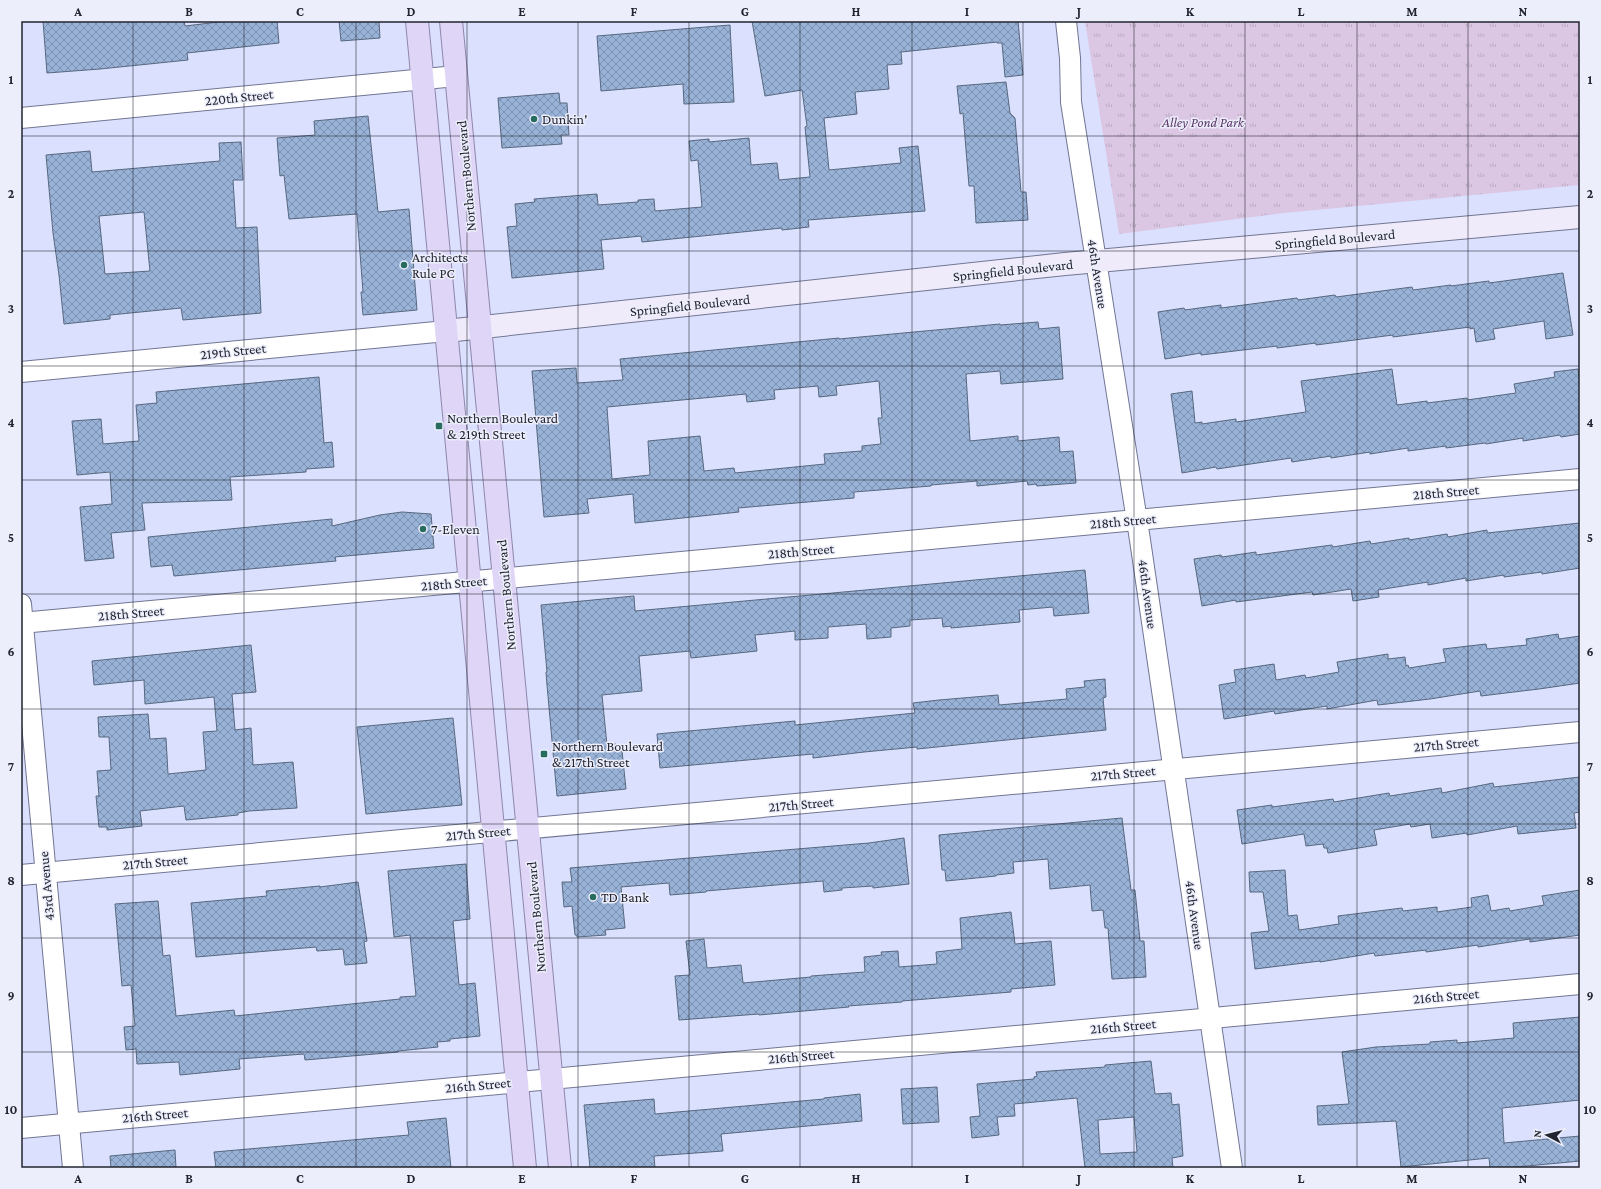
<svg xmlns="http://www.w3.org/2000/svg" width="1601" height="1189" viewBox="0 0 1601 1189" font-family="'Crimson Pro',serif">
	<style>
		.park { fill: url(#park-tufts) }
		.building { fill: url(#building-cross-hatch); stroke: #57687f; fill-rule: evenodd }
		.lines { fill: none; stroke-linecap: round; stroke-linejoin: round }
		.street-casing { stroke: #727692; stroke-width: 22 }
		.secondary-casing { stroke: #727692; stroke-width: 24 }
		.primary-casing { stroke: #8f86ad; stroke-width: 24 }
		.street { stroke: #fff; stroke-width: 20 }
		.secondary { stroke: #efebfb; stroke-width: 22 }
		.primary { stroke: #dfd6f7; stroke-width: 22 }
		.grid { fill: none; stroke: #22242f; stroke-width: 1; stroke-opacity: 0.55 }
		.poi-dot { fill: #276c5e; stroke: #eceefb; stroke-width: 1.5 }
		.labels { text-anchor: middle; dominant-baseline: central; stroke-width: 3; stroke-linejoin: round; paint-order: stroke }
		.street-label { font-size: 14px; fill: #22242f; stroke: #eceefb }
		.poi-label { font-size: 14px; fill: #22242f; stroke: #eceefb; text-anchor: start }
		.park-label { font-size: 14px; font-style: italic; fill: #5b3767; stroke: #eceefb }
		.neatline { fill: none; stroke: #22242f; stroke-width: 1.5 }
		.grid-label { font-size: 13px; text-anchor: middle; font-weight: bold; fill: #22242f }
	</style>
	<defs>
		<pattern id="park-tufts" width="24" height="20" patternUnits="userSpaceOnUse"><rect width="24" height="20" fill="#dbc6e3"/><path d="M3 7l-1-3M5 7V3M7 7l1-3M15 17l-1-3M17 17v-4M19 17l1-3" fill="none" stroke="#bcaac3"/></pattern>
		<pattern id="building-cross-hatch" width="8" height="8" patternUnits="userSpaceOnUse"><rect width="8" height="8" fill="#99b2d7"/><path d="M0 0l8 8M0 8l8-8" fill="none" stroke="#7c91af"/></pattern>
	</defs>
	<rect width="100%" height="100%" fill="#dae0fe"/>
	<polygon class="park" points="1085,21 1580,21 1580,185 1284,213 1119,234"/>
	<g class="building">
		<polygon points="43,21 184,21 185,26 227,21 277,21 279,43 187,53 188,60 100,69 47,73"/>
		<polygon points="339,21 379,21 380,38 341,41"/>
		<polygon points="752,21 1018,21 1023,75 1005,77 1002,43 997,43 997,42 901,52 902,64 887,65 889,89 855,92 857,114 824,118 829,170 901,163 899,148 918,146 925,211 808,220 809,227 782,230 782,228 642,242 641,236 601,240 604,269 512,278 507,227 517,226 515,204 535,202 534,199 597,194 598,205 638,202 638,200 654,199 655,211 702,207 698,160 691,161 689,141 709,139 709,142 749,138 751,165 777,163 779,180 810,177 805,127 807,126 802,90 765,96"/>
		<polygon points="730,25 734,102 684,104 683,84 601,91 597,36"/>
		<polygon points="1006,82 1010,113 1015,118 1021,192 1026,192 1028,220 976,223 974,186 969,186 963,113 960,114 957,86"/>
		<polygon points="559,93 560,103 567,103 569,135 561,135 562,144 502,148 498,98"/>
		<polygon points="368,116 378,212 409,209 417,310 363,315 361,292 363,292 357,214 289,219 284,175 280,176 277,138 315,135 314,121"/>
		<path d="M241,142L243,180H233L236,228L257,227L261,313L183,320L181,308L110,315V319L64,324L59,275L53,233L46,155L90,151L92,172L220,161L219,143ZM144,212L150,271L105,274L99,216Z"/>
		<polygon points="1563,273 1573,335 1546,339 1544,321 1493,329 1495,339 1476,342 1474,328 1470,329 1470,327 1393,337 1393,335 1316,345 1316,343 1277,348 1277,346 1201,355 1201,353 1165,359 1158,312 1184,308 1185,310 1221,305 1221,308 1297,298 1298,300 1335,295 1336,297 1412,287 1413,290 1451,285 1451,286 1489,281 1489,283"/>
		<path d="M1038,322L1039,329L1059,327L1063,379L1001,384L1000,371L966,374L970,441L1018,436V441L1059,437L1060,452L1073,451L1076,483L1037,486L1036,484L1028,485L1027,481L977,486V481L931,485V486L854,492V498L738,508L739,512L635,523L633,494L587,499L589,513L544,517L532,371L576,368L577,383L623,380L620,359L839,338V339L1000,324V325ZM879,381L882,418H878L881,444L862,446V451L824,454L825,464L735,473L734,468L704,471L700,436L648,441L650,475L612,479L607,407L746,394L747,402L775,399L774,390L818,386L819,397L837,395L836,386Z"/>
		<polygon points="1392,369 1397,405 1427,401 1427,403 1467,398 1467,400 1516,393 1514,384 1555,377 1554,372 1578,369 1580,384 1580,434 1561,437 1560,435 1523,441 1523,438 1486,444 1485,443 1446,448 1446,446 1408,451 1408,448 1370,454 1370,452 1331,458 1331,456 1292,462 1291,458 1217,469 1216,467 1182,473 1171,394 1192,391 1195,423 1202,422 1202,424 1236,419 1236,422 1306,412 1301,381"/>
		<polygon points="319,377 324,443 332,442 334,467 306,469 306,472 230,477 232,500 142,503 145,530 111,533 114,558 85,561 80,507 112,504 110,472 77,475 72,421 101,419 103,444 139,441 136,405 157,403 156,392"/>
		<polygon points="402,512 431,514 434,548 335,557 336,561 174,576 172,565 151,567 148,537 332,519 332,526 380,515"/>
		<polygon points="1580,523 1580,568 1542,574 1542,572 1504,577 1504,575 1466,581 1466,578 1428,585 1428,582 1378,590 1379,597 1353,601 1351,589 1313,595 1312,592 1236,602 1236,600 1202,606 1194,559 1221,555 1222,557 1256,552 1256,555 1332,545 1333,547 1370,541 1371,544 1409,538 1409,540 1447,534 1448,537 1487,530 1487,533"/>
		<polygon points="1085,570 1089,613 1054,616 1053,607 1019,610 1020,622 951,628 951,626 943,627 942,618 910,620 910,626 891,628 891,637 867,639 866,624 828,627 828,638 795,640 795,631 755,635 757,651 691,658 690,651 639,656 642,691 602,695 607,745 616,744 617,751 622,751 626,789 557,796 547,685 546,672 547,672 541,605 634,596 635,611"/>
		<polygon points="1558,634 1559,639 1580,636 1580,683 1539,689 1481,696 1480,691 1430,699 1378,705 1377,700 1327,709 1327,706 1275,714 1274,711 1224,719 1219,685 1236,682 1234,670 1274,664 1276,680 1305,675 1306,678 1339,672 1337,662 1388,654 1388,659 1405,657 1406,666 1408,665 1409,668 1446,662 1443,649 1486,644 1487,649 1527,645 1526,639"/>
		<polygon points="251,645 256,692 232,694 235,730 251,728 253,765 293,762 297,808 249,811 238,813 238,815 186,820 184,806 140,811 142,826 107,830 107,827 99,827 96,796 99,796 97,771 111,770 109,737 99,737 98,717 148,714 150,739 166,738 168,774 206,770 203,732 217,731 214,697 145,704 144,680 94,685 92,661"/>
		<polygon points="1105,679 1106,697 1103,698 1106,730 917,749 917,747 864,752 813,758 813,754 660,768 657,734 795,721 795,725 915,713 913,703 939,700 998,695 999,705 1067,699 1066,689 1085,687 1084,681"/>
		<polygon points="453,718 462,805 366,814 357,727"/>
		<polygon points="1580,777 1580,812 1574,813 1576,828 1518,834 1517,826 1467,835 1467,833 1432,838 1430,824 1411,827 1410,824 1374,830 1377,845 1328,853 1327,848 1324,848 1323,844 1306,846 1304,834 1242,844 1237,810 1272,805 1272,807 1333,799 1334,802 1389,793 1390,796 1441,788 1442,793 1493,783 1494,787"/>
		<polygon points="1122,818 1131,890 1135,890 1140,941 1144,941 1146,977 1112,979 1108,928 1105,928 1103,910 1092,911 1090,885 1050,889 1048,859 1013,862 1014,873 996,875 996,876 946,881 945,870 942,870 939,835"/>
		<polygon points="904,838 909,884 873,888 873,886 842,888 842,890 824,892 823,881 706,891 706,892 670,895 669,883 621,887 625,928 605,930 606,935 577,937 577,935 575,935 572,906 564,907 562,882 572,882 570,868 869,843"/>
		<polygon points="466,864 470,919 453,921 459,985 475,983 480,1036 450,1039 450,1041 437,1042 438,1047 398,1051 398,1052 305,1060 304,1054 239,1059 240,1069 180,1075 179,1062 137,1064 136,1049 126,1050 124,1027 135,1026 131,985 122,986 115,904 158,901 163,956 170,955 176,1016 234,1010 235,1016 400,999 400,997 416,996 410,935 394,937 388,871"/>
		<polygon points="1285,870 1288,916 1297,915 1299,930 1339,924 1338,916 1402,908 1403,911 1437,907 1437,912 1472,907 1471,898 1488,895 1491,911 1509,908 1510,911 1544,905 1542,896 1580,890 1580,935 1530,942 1530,939 1478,947 1478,945 1426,952 1426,950 1375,956 1374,953 1320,962 1320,961 1255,969 1251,933 1269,931 1263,892 1250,892 1249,872"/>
		<polygon points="358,882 367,941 364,942 367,963 345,965 343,949 317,951 316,947 196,957 191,903 267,896 266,891 320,886 320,887"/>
		<polygon points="1011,912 1015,944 1051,941 1055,985 1011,989 1011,992 902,1001 902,1002 848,1006 849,1007 759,1015 759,1014 679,1020 675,976 690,975 686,941 704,939 707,968 741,965 743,983 811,977 811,976 865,972 864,957 882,955 881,952 898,951 899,967 937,964 936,952 962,949 960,918"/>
		<polygon points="1580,1017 1580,1100 1502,1108 1504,1143 1580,1136 1580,1161 1506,1168 1490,1168 1489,1158 1401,1167 1396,1121 1318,1125 1317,1106 1349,1104 1342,1052 1376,1047 1430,1044 1430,1042 1457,1040 1457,1043 1514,1038 1513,1023"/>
		<path d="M1151,1061L1155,1094L1171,1093L1172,1105L1179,1104L1183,1156L1172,1158L1173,1168H1085L1077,1098L1014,1104L1015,1116L997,1117L999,1135L972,1138L970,1117L980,1116L977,1084L1034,1079V1077L1037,1076L1036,1072L1105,1067V1065ZM1134,1117L1137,1152L1100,1154L1098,1120Z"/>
		<polygon points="937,1087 939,1122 903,1124 901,1089"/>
		<polygon points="860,1094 862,1121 721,1134 723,1151 654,1156 655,1168 590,1168 584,1105 654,1099 655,1114 824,1099 824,1098"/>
		<polygon points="446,1118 451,1168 216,1168 214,1152 409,1135 407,1122"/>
		<polygon points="175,1150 176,1168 111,1168 110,1156"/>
	</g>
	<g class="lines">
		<g class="street-casing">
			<g id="street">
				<polyline points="1066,21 1070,58 1071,102 1140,540 1232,1168"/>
				<polyline points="21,118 456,76"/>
				<polyline points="21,372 446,331"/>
				<polyline points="21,604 73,1168"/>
				<polyline points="21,623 1580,479"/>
				<polyline points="21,875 1580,732"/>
				<polyline points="21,1128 1580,984"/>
			</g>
		</g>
		<g class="secondary-casing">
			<polyline id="secondary" points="446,331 1065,264 1580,217"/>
		</g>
		<g class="primary-casing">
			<g id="primary">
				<polyline points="417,21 525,1168"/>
				<polyline points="451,21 560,1168"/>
			</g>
		</g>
		<use href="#street" class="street"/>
		<use href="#secondary" class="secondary"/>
		<use href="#primary" class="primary"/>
	</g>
	<path class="grid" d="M133,21V1168M244,21V1168M356,21V1168M467,21V1168M578,21V1168M689,21V1168M800,21V1168M912,21V1168M1023,21V1168M1134,21V1168M1245,21V1168M1357,21V1168M1468,21V1168M21,136H1580M21,251H1580M21,366H1580M21,480H1580M21,594H1580M21,709H1580M21,824H1580M21,938H1580M21,1052H1580"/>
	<g class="poi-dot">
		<circle cx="534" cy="119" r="4"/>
		<circle cx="404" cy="265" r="4"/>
		<rect x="435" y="422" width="8" height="8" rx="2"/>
		<circle cx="423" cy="529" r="4"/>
		<rect x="540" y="750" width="8" height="8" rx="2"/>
		<circle cx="593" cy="897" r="4"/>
	</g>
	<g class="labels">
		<g class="street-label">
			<text transform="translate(239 97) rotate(-6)">220th Street</text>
			<text transform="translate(466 176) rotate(-95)">Northern Boulevard</text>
			<text transform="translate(1335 239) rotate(-5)">Springfield Boulevard</text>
			<text transform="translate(1013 270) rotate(-6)">Springfield Boulevard</text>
			<text transform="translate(1098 274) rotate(81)">46th Avenue</text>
			<text transform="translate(690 305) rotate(-6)">Springfield Boulevard</text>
			<text transform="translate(233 351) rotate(-6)">219th Street</text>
			<text transform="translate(1446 492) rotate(-5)">218th Street</text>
			<text transform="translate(1123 521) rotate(-5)">218th Street</text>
			<text transform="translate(801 551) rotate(-5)">218th Street</text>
			<text transform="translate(454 583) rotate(-5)">218th Street</text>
			<text transform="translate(1148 594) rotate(82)">46th Avenue</text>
			<text transform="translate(506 595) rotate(-95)">Northern Boulevard</text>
			<text transform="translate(131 613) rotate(-5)">218th Street</text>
			<text transform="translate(1446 744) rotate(-5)">217th Street</text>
			<text transform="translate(1123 773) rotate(-5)">217th Street</text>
			<text transform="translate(801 804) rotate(-5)">217th Street</text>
			<text transform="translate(478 833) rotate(-5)">217th Street</text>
			<text transform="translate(155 862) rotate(-5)">217th Street</text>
			<text transform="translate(46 886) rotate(-95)">43rd Avenue</text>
			<text transform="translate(1195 915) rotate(82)">46th Avenue</text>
			<text transform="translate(536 917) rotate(-95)">Northern Boulevard</text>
			<text transform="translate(1446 996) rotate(-5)">216th Street</text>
			<text transform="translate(1123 1026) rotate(-5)">216th Street</text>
			<text transform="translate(801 1056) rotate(-5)">216th Street</text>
			<text transform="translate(478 1085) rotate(-5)">216th Street</text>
			<text transform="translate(155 1115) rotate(-5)">216th Street</text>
		</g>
		<g class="poi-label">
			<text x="542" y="119">Dunkin'</text>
			<text x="412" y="257">Architects<tspan x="412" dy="16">Rule PC</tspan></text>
			<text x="447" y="418">Northern Boulevard<tspan x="447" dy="16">&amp; 219th Street</tspan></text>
			<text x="431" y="529">7-Eleven</text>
			<text x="552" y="746">Northern Boulevard<tspan x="552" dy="16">&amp; 217th Street</tspan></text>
			<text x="601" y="897">TD Bank</text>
		</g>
		<g class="park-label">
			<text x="1203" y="122">Alley Pond Park</text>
		</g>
	</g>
	<rect width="1601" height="1189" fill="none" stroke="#eceefb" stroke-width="44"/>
	<g transform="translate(1547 1135) rotate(277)" stroke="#eceefb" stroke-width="3" paint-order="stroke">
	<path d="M0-3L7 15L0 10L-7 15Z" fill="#22242f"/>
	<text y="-6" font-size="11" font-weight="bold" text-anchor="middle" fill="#22242f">N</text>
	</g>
	<rect x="22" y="22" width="1557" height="1145" class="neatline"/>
	<g class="grid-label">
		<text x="78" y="16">A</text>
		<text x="189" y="16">B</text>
		<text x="300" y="16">C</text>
		<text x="411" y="16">D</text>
		<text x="522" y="16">E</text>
		<text x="634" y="16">F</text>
		<text x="745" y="16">G</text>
		<text x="856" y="16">H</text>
		<text x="967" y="16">I</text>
		<text x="1079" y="16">J</text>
		<text x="1190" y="16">K</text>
		<text x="1301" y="16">L</text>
		<text x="1412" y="16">M</text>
		<text x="1523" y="16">N</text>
		<text x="11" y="84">1</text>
		<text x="1590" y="84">1</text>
		<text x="11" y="198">2</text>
		<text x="1590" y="198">2</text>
		<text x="11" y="313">3</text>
		<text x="1590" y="313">3</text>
		<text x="11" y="427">4</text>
		<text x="1590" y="427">4</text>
		<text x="11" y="542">5</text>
		<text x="1590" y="542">5</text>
		<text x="11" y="656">6</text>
		<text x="1590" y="656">6</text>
		<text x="11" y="771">7</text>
		<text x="1590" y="771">7</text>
		<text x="11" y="885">8</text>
		<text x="1590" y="885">8</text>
		<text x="11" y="1000">9</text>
		<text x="1590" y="1000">9</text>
		<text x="11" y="1114">10</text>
		<text x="1590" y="1114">10</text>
		<text x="78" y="1183">A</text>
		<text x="189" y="1183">B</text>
		<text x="300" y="1183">C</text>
		<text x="411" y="1183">D</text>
		<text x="522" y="1183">E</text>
		<text x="634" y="1183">F</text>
		<text x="745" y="1183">G</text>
		<text x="856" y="1183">H</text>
		<text x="967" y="1183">I</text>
		<text x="1079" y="1183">J</text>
		<text x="1190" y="1183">K</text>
		<text x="1301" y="1183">L</text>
		<text x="1412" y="1183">M</text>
		<text x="1523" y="1183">N</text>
	</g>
</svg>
